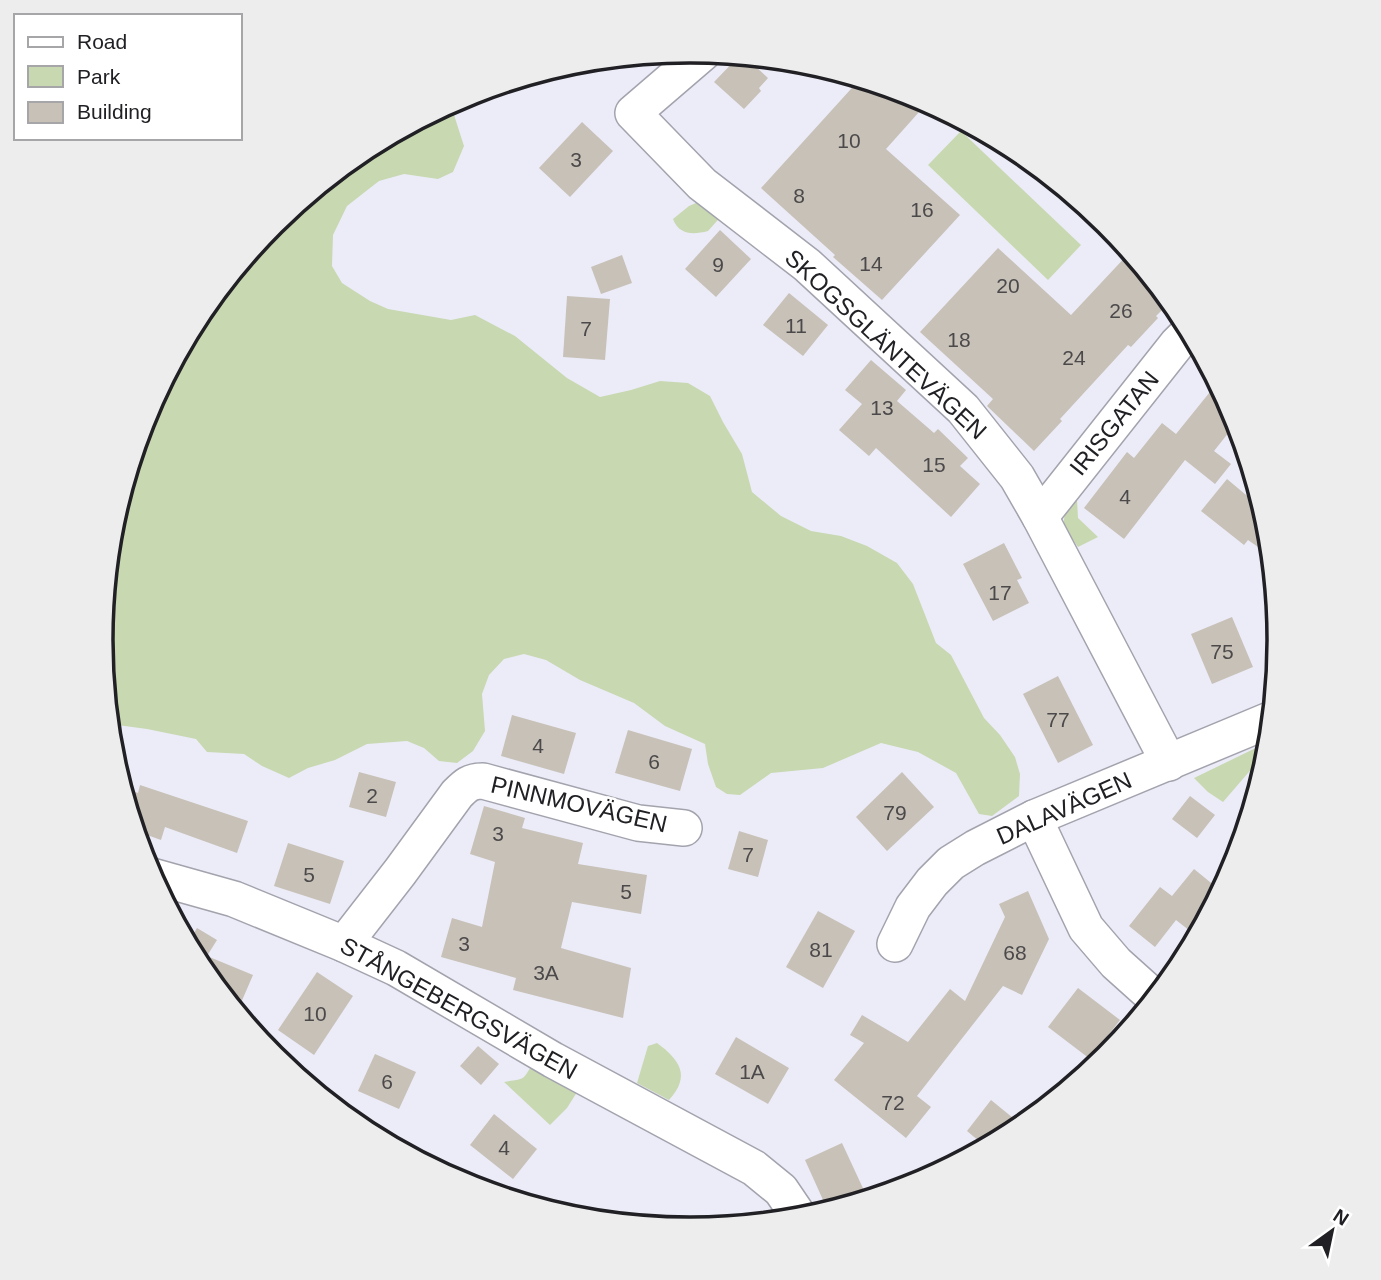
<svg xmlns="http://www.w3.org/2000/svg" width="1381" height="1280" viewBox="0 0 1381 1280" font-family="Helvetica,sans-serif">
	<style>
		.green { fill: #c8d8b1 }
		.building { fill: #c8c1b8 }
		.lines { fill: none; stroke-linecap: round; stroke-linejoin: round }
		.minor-casing { stroke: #a3a3ae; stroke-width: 38 }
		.minor { stroke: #fff; stroke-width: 35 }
		.labels { text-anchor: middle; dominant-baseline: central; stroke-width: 5; stroke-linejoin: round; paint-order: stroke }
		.number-label { font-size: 21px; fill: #4b494a }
		.street-label { font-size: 24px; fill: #212125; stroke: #fff }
		.rim { fill: none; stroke: #212125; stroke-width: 3.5 }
	</style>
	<rect width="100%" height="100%" fill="#ececf8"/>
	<g class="green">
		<polygon points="451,103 455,118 464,146 453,172 438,179 404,174 379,181 347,206 333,235 332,266 342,283 370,301 388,309 451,320 475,315 515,336 567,378 600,397 631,390 660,381 688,383 710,396 723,422 742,454 752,492 781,516 811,531 841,536 867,546 897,563 913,584 936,643 951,655 984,718 1000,735 1015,757 1020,774 1019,796 992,816 979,814 956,773 918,752 881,743 823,768 771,773 740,795 727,794 716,787 708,764 705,744 665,726 634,703 580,680 546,660 524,654 504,659 489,675 482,694 485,731 473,751 457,763 439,761 424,748 407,741 367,744 335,760 308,768 289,778 262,766 244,754 207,752 196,739 147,729 110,724 101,640 113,525 146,414 201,312 274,223 363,150"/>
		<polygon points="961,131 1081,245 1048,280 928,165"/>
		<path d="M703,200L725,212L708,231C693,235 679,235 673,219L689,206Z"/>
		<polygon points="1087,474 1094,479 1077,500 1078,518 1098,537 1078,547 1071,537 1062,539 1066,501"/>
		<polygon points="1264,744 1268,756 1267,761 1254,766 1223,802 1208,792 1194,778"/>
		<path d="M657,1043C680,1060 691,1076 669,1100L637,1083L648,1046Z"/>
		<path d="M534,1061L579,1089L567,1108L550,1125L504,1082C526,1078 522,1082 534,1061Z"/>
	</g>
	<g class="building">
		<polygon points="739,56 744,56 768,78 759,88 761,91 744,109 714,82"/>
		<polygon points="860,79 916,96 928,102 886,149 960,215 882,300 833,257 835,255 761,188"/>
		<polygon points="582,122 613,151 570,197 539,168"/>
		<polygon points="720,230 751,259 716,297 685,269"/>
		<polygon points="998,248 1071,315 1130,252 1171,301 1156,316 1158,318 1131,347 1128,345 1060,419 1062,421 1034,451 987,406 993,399 920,332"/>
		<polygon points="622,255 632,283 601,294 591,267"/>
		<polygon points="789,293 828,325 803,356 763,325"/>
		<polygon points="567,296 610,299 605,360 563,357"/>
		<polygon points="871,360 906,390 897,401 934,433 938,429 968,458 960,466 980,484 951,517 876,448 869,456 839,430 862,404 845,390"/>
		<polygon points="1218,382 1235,415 1237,422 1214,451 1231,464 1215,484 1185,460 1124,539 1084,508 1127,452 1134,458 1162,423 1176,434"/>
		<polygon points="1227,479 1264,510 1269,525 1271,556 1248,540 1244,545 1201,511"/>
		<polygon points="1004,543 1022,578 1017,580 1029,603 993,621 963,564"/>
		<polygon points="1232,617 1253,667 1212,684 1191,634"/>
		<polygon points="1058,676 1093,745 1058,763 1023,694"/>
		<polygon points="512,715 576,733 564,774 501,756"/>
		<polygon points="628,730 692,749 680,791 615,773"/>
		<polygon points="359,772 396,782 386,817 349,807"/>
		<polygon points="902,772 934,807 887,851 856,817"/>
		<polygon points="140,785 248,821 237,853 165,827 161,840 136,831 123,788 138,793"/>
		<polygon points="1190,796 1215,815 1197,838 1172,819"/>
		<polygon points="484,806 525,818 522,828 583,843 578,864 647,875 641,914 572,902 561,948 631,968 623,1018 513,990 516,978 441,957 452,918 482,927 495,862 470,854"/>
		<polygon points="739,831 768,840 758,877 728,869"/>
		<polygon points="288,843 344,861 330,904 274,886"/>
		<polygon points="1194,869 1221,891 1190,931 1176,920 1155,947 1129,926 1160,887 1172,896"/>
		<polygon points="1028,891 1049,939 1022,995 1003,986 917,1096 931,1107 906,1138 834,1080 864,1043 850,1035 862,1015 908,1042 950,989 965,1001 1005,917 999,904"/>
		<polygon points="818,911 855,931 823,988 786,967"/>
		<polygon points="197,928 217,940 207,956 253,975 237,1012 200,967 188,943"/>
		<polygon points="317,972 353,996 314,1055 278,1030"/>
		<polygon points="1078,988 1120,1020 1090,1059 1048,1027"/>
		<polygon points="736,1037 789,1068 768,1104 715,1074"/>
		<polygon points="478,1046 499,1064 481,1085 460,1066"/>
		<polygon points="375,1054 416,1072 399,1109 358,1091"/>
		<polygon points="991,1100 1023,1126 986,1147 967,1131"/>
		<polygon points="494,1114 537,1149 513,1179 470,1145"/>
		<polygon points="842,1143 868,1199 828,1211 805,1160"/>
	</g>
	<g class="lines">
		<g class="minor-casing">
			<g id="minor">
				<polyline points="704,52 633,113 702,184 807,265 963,409 1017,477 1040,517 1169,763"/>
				<polyline points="1040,517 1177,344 1190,331"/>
				<polyline points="1034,818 1086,928 1116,963 1155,998"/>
				<polyline points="152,876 234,899 344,944 396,968 553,1060 754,1168 781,1190 800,1218"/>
				<path d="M344,944L400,872L457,794C466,785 470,781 483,781L638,823L684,828"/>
				<polyline points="895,944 913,907 932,882 951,863 975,848 1034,818 1272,719"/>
			</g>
		</g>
		<use href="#minor" class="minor"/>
	</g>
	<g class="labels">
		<g class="number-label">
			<text x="849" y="140">10</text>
			<text x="576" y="159">3</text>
			<text x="799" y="195">8</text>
			<text x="922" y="209">16</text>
			<text x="871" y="263">14</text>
			<text x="718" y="264">9</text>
			<text x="1008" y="285">20</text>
			<text x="1121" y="310">26</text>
			<text x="796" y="325">11</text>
			<text x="586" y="328">7</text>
			<text x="959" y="339">18</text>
			<text x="1074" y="357">24</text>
			<text x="882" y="407">13</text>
			<text x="934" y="464">15</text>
			<text x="1125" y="496">4</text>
			<text x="1000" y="592">17</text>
			<text x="1222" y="651">75</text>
			<text x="1058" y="719">77</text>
			<text x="538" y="745">4</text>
			<text x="654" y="761">6</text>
			<text x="372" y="795">2</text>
			<text x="895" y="812">79</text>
			<text x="498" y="833">3</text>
			<text x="748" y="854">7</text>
			<text x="309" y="874">5</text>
			<text x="626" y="891">5</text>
			<text x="464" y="943">3</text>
			<text x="821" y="949">81</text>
			<text x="1015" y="952">68</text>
			<text x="546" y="972">3A</text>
			<text x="315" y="1013">10</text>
			<text x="752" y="1071">1A</text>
			<text x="387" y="1081">6</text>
			<text x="893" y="1102">72</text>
			<text x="504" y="1147">4</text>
		</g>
		<g class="street-label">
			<text transform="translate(886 344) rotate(43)">SKOGSGLÄNTEVÄGEN</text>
			<text transform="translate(1114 423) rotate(-51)">IRISGATAN</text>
			<text transform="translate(579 804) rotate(13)">PINNMOVÄGEN</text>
			<text transform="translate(1064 808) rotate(-24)">DALAVÄGEN</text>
			<text transform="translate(459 1008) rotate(29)">STÅNGEBERGSVÄGEN</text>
		</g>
	</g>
	<path d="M0 0H1381V1280H0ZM113 640a577 577 0 1 1 1154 0a577 577 0 1 1-1154 0Z" fill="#ededee" fill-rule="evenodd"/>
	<path class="rim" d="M113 640a577 577 0 1 1 1154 0a577 577 0 1 1-1154 0Z"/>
	<rect x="14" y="14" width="228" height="126" fill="#ffffff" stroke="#a6a6a8" stroke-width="2"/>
	<rect x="28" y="37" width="35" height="10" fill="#ffffff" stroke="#a6a6a8" stroke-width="2"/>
	<text x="77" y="49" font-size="21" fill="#212125">Road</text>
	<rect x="28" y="66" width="35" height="21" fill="#c8d8b1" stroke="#a6a6a8" stroke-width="2"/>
	<text x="77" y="84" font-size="21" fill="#212125">Park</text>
	<rect x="28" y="102" width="35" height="21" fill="#c8c1b8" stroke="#a6a6a8" stroke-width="2"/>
	<text x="77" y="119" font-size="21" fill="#212125">Building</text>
	<g transform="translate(1332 1231) rotate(33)" stroke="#ffffff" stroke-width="5" paint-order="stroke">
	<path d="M0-5L12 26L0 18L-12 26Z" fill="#212125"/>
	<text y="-10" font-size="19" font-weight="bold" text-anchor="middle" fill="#212125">N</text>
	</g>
</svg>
